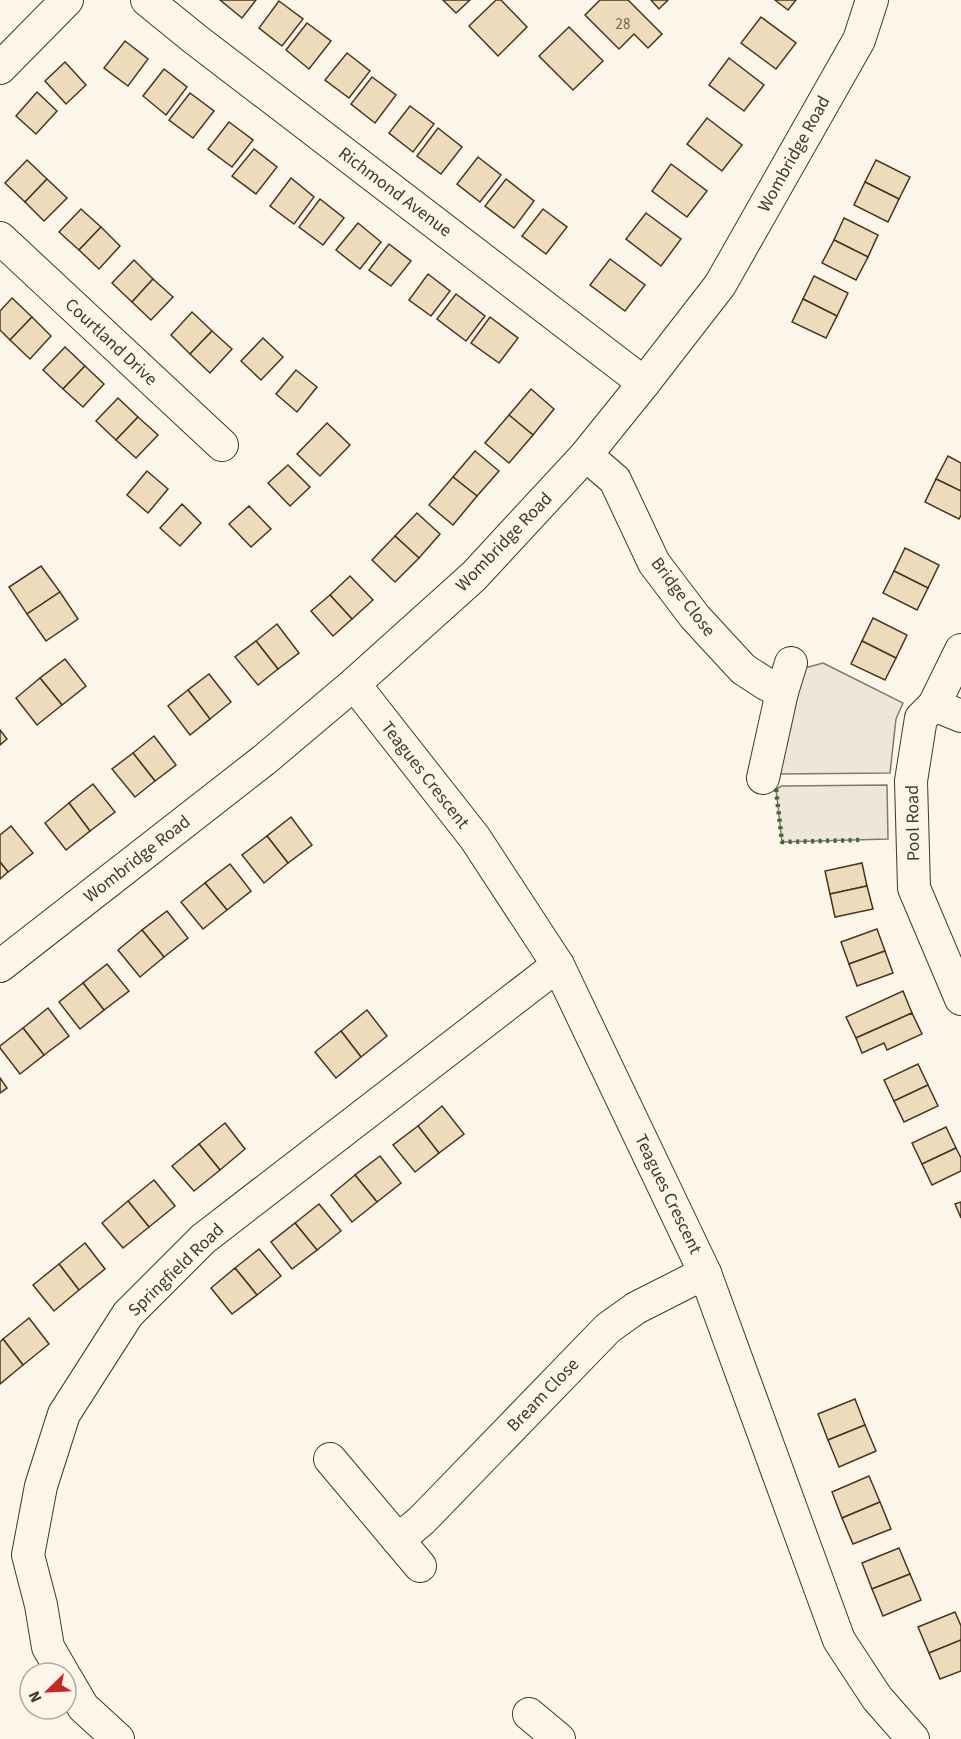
<svg xmlns="http://www.w3.org/2000/svg" width="961" height="1739" viewBox="0 0 961 1739" font-family="'Source Sans 3',sans-serif">
	<style>
		.green { fill: #ede6d9; stroke: #887966; stroke-width: 1.5 }
		.building { fill: #ecdcbc; stroke: #4a3520; stroke-width: 1.5 }
		.lines { fill: none; stroke-linecap: round; stroke-linejoin: round }
		.minor-casing { stroke: #4a3520; stroke-width: 34 }
		.minor { stroke: #fbf6e9; stroke-width: 32 }
		.hedge { stroke: #436837; stroke-width: 4.5; stroke-dasharray: 3 4.5; stroke-linecap: butt }
		.labels { text-anchor: middle; dominant-baseline: central; stroke-width: 4.5; stroke-linejoin: round; paint-order: stroke }
		.number-label { font-size: 15px; fill: #725f47 }
		.street-label { font-size: 18px; fill: #4a3520; stroke: #fbf6e9 }
	</style>
	<rect width="100%" height="100%" fill="#fbf6e9"/>
	<g class="green">
		<polygon points="823,663 903,703 896,719 890,773 778,774 796,683 805,668"/>
		<polygon points="887,785 888,839 782,842 776,789 782,786"/>
	</g>
	<g class="building">
		<polygon points="220,0 256,0 242,18"/>
		<polygon points="443,0 470,0 456,13"/>
		<polygon points="496,0 501,0 527,27 498,56 469,26"/>
		<polygon points="600,0 628,0 662,34 648,48 634,34 619,49 585,15"/>
		<polygon points="651,0 668,0 659,9"/>
		<polygon points="775,0 796,0 788,10"/>
		<polygon points="279,1 303,19 282,46 259,28"/>
		<polygon points="761,17 796,43 776,69 741,43"/>
		<polygon points="307,23 331,41 309,69 286,50"/>
		<polygon points="569,27 603,61 573,90 539,56"/>
		<polygon points="125,41 148,59 128,86 104,68"/>
		<polygon points="347,53 370,71 349,98 325,80"/>
		<polygon points="729,58 764,85 744,111 709,85"/>
		<polygon points="65,62 86,85 66,104 45,81"/>
		<polygon points="164,69 187,87 166,115 143,96"/>
		<polygon points="372,77 396,95 375,123 351,104"/>
		<polygon points="37,92 57,111 36,134 16,116"/>
		<polygon points="190,93 214,111 193,138 169,120"/>
		<polygon points="410,106 434,124 413,152 389,133"/>
		<polygon points="707,118 742,145 722,171 687,144"/>
		<polygon points="229,122 253,140 232,167 208,149"/>
		<polygon points="438,128 462,147 441,174 417,156"/>
		<polygon points="254,149 277,167 256,194 232,176"/>
		<polygon points="478,157 501,175 480,202 457,184"/>
		<polygon points="27,160 47,179 25,202 5,183"/>
		<polygon points="876,160 910,177 899,199 865,182"/>
		<polygon points="671,164 707,191 687,217 652,191"/>
		<polygon points="291,178 314,197 294,224 270,206"/>
		<polygon points="47,179 67,198 44,221 25,202"/>
		<polygon points="506,179 534,201 514,228 485,206"/>
		<polygon points="865,182 899,199 888,222 854,205"/>
		<polygon points="320,199 344,218 323,245 299,227"/>
		<polygon points="81,209 101,227 79,250 59,232"/>
		<polygon points="543,209 567,227 546,254 522,236"/>
		<polygon points="646,213 681,239 661,266 626,239"/>
		<polygon points="844,218 878,235 868,257 834,240"/>
		<polygon points="358,223 381,242 360,269 336,250"/>
		<polygon points="101,227 120,246 99,269 79,250"/>
		<polygon points="834,240 868,257 856,280 822,263"/>
		<polygon points="389,244 411,261 391,286 369,270"/>
		<polygon points="610,259 645,285 625,311 590,285"/>
		<polygon points="134,260 153,279 132,302 112,283"/>
		<polygon points="428,274 450,291 431,316 409,300"/>
		<polygon points="814,276 848,293 837,316 803,299"/>
		<polygon points="153,279 173,297 151,320 132,302"/>
		<polygon points="456,294 485,316 466,341 437,319"/>
		<polygon points="12,298 32,317 10,340 0,330 0,311"/>
		<polygon points="803,299 837,316 826,338 792,322"/>
		<polygon points="192,312 212,331 190,354 171,335"/>
		<polygon points="32,317 51,336 30,359 10,340"/>
		<polygon points="490,317 518,338 499,363 471,343"/>
		<polygon points="212,331 232,349 210,373 190,354"/>
		<polygon points="263,338 283,357 261,380 241,361"/>
		<polygon points="65,347 85,366 63,389 43,370"/>
		<polygon points="85,366 104,384 83,407 63,389"/>
		<polygon points="296,370 317,387 297,412 276,394"/>
		<polygon points="531,389 554,409 533,435 509,415"/>
		<polygon points="118,398 138,417 116,440 96,421"/>
		<polygon points="509,415 533,435 509,463 485,443"/>
		<polygon points="138,417 158,435 136,458 116,440"/>
		<polygon points="327,423 350,445 320,476 297,454"/>
		<polygon points="475,451 499,471 477,496 453,477"/>
		<polygon points="948,456 961,463 961,491 936,479"/>
		<polygon points="288,465 310,487 290,506 268,483"/>
		<polygon points="147,471 168,489 148,513 127,495"/>
		<polygon points="453,477 477,496 453,525 429,505"/>
		<polygon points="936,479 961,491 961,515 959,519 925,502"/>
		<polygon points="182,504 201,523 180,546 160,528"/>
		<polygon points="249,506 271,529 251,547 229,524"/>
		<polygon points="417,513 440,534 419,558 395,536"/>
		<polygon points="395,536 419,558 395,582 372,560"/>
		<polygon points="905,548 939,565 928,588 894,571"/>
		<polygon points="41,566 60,592 27,614 9,587"/>
		<polygon points="894,571 928,588 917,610 883,593"/>
		<polygon points="350,576 373,600 352,619 330,595"/>
		<polygon points="60,592 78,619 46,641 27,614"/>
		<polygon points="330,595 352,619 333,636 311,611"/>
		<polygon points="873,618 907,635 896,658 862,641"/>
		<polygon points="277,624 299,653 278,669 256,641"/>
		<polygon points="256,641 278,669 258,685 235,657"/>
		<polygon points="862,641 896,658 885,680 851,664"/>
		<polygon points="65,659 86,686 62,705 40,678"/>
		<polygon points="209,674 231,702 210,719 188,690"/>
		<polygon points="40,678 62,705 37,725 16,698"/>
		<polygon points="188,690 210,719 190,735 168,706"/>
		<polygon points="0,730 7,739 0,745"/>
		<polygon points="154,736 176,765 155,781 133,753"/>
		<polygon points="133,753 155,781 135,797 112,769"/>
		<polygon points="93,784 115,812 90,831 69,803"/>
		<polygon points="69,803 90,831 66,850 45,823"/>
		<polygon points="291,817 312,845 288,863 267,836"/>
		<polygon points="11,826 33,853 8,872 0,862 0,835"/>
		<polygon points="267,836 288,863 264,883 242,855"/>
		<polygon points="0,862 8,872 0,879"/>
		<polygon points="862,863 867,886 830,894 825,871"/>
		<polygon points="230,864 251,891 227,910 205,883"/>
		<polygon points="205,883 227,910 203,929 181,902"/>
		<polygon points="867,886 873,909 835,917 830,894"/>
		<polygon points="167,911 188,938 164,957 142,930"/>
		<polygon points="877,929 885,951 849,964 841,942"/>
		<polygon points="142,930 164,957 140,977 118,950"/>
		<polygon points="885,951 893,973 857,986 849,964"/>
		<polygon points="107,964 129,991 104,1010 83,983"/>
		<polygon points="83,983 104,1010 80,1029 59,1002"/>
		<polygon points="903,991 912,1013 856,1038 846,1017"/>
		<polygon points="48,1008 69,1036 44,1055 23,1028"/>
		<polygon points="367,1010 387,1036 361,1057 341,1031"/>
		<polygon points="912,1013 922,1034 887,1050 884,1043 862,1053 856,1038"/>
		<polygon points="23,1028 44,1055 20,1074 0,1048 0,1046"/>
		<polygon points="341,1031 361,1057 336,1078 315,1052"/>
		<polygon points="918,1064 928,1085 894,1101 884,1080"/>
		<polygon points="0,1078 7,1088 0,1093"/>
		<polygon points="928,1085 938,1106 904,1122 894,1101"/>
		<polygon points="442,1106 464,1134 439,1153 418,1126"/>
		<polygon points="225,1123 245,1149 220,1170 199,1144"/>
		<polygon points="418,1126 439,1153 415,1172 393,1145"/>
		<polygon points="946,1127 956,1148 922,1164 912,1143"/>
		<polygon points="199,1144 220,1170 194,1191 172,1166"/>
		<polygon points="956,1148 961,1158 961,1171 932,1185 922,1164"/>
		<polygon points="380,1156 401,1183 377,1202 355,1175"/>
		<polygon points="355,1175 377,1202 352,1222 331,1195"/>
		<polygon points="154,1180 175,1206 149,1227 128,1201"/>
		<polygon points="128,1201 149,1227 123,1248 102,1223"/>
		<polygon points="961,1202 961,1218 955,1204"/>
		<polygon points="319,1204 341,1231 317,1250 295,1223"/>
		<polygon points="295,1223 317,1250 292,1269 271,1242"/>
		<polygon points="85,1243 105,1269 79,1290 59,1264"/>
		<polygon points="259,1249 281,1276 257,1295 235,1268"/>
		<polygon points="59,1264 79,1290 54,1311 33,1285"/>
		<polygon points="235,1268 257,1295 232,1314 211,1288"/>
		<polygon points="29,1318 49,1344 23,1365 3,1339"/>
		<polygon points="3,1339 23,1365 0,1384 0,1342"/>
		<polygon points="855,1399 865,1425 828,1440 818,1414"/>
		<polygon points="865,1425 876,1451 839,1467 828,1440"/>
		<polygon points="869,1476 880,1502 842,1518 832,1492"/>
		<polygon points="880,1502 891,1529 853,1544 842,1518"/>
		<polygon points="899,1548 910,1574 872,1589 862,1563"/>
		<polygon points="910,1574 921,1600 883,1616 872,1589"/>
		<polygon points="955,1612 961,1626 961,1640 929,1653 918,1627"/>
		<polygon points="961,1640 961,1671 940,1679 929,1653"/>
	</g>
	<g class="lines">
		<g class="minor-casing">
			<g id="minor">
				<polyline points="147,0 195,39 644,383"/>
				<polyline points="0,68 67,0"/>
				<polyline points="0,238 222,445"/>
				<polyline points="586,455 615,480 654,563 695,617 743,669 766,684 782,692"/>
				<polyline points="961,650 934,705 921,718 911,781 914,888 961,999"/>
				<polyline points="354,684 475,838 558,965 705,1273 839,1640 877,1698 913,1739"/>
				<polyline points="934,705 961,716"/>
				<polyline points="763,778 782,692 791,663"/>
				<polyline points="0,966 264,760 354,684 474,576 586,455 644,383 720,285 859,40 872,0"/>
				<polyline points="330,1459 420,1566"/>
				<polyline points="398,1540 422,1520 608,1328 636,1308 705,1273"/>
				<polyline points="63,1673 48,1647 41,1605 28,1555 41,1486 64,1414 128,1314 203,1239 558,965"/>
				<polyline points="66,1678 83,1707 118,1739"/>
				<polyline points="529,1714 559,1739"/>
			</g>
		</g>
		<use href="#minor" class="minor"/>
		<polyline class="hedge" points="776,789 782,842 860,840"/>
	</g>
	<g class="labels">
		<g class="number-label">
			<text x="623" y="24">28</text>
		</g>
		<g class="street-label">
			<text transform="translate(794 154) rotate(-61)">Wombridge Road</text>
			<text transform="translate(395 192) rotate(37)">Richmond Avenue</text>
			<text transform="translate(111 342) rotate(43)">Courtland Drive</text>
			<text transform="translate(504 542) rotate(-46)">Wombridge Road</text>
			<text transform="translate(683 597) rotate(53)">Bridge Close</text>
			<text transform="translate(425 775) rotate(52)">Teagues Crescent</text>
			<text transform="translate(913 823) rotate(-91)">Pool Road</text>
			<text transform="translate(137 859) rotate(-38)">Wombridge Road</text>
			<text transform="translate(668 1194) rotate(64)">Teagues Crescent</text>
			<text transform="translate(176 1270) rotate(-44)">Springfield Road</text>
			<text transform="translate(543 1395) rotate(-46)">Bream Close</text>
		</g>
	</g>
	<g transform="translate(48 1691) rotate(246)"><circle r="28" fill="#fbf6e9" stroke="#b4a999" stroke-width="1.5"/>
	<path d="M0-4.5L10 22L0 15L-10 22Z" fill="#c62828"/>
	<text y="-9" font-size="16" font-weight="bold" text-anchor="middle" fill="#4a3520">N</text>
	</g>
</svg>
